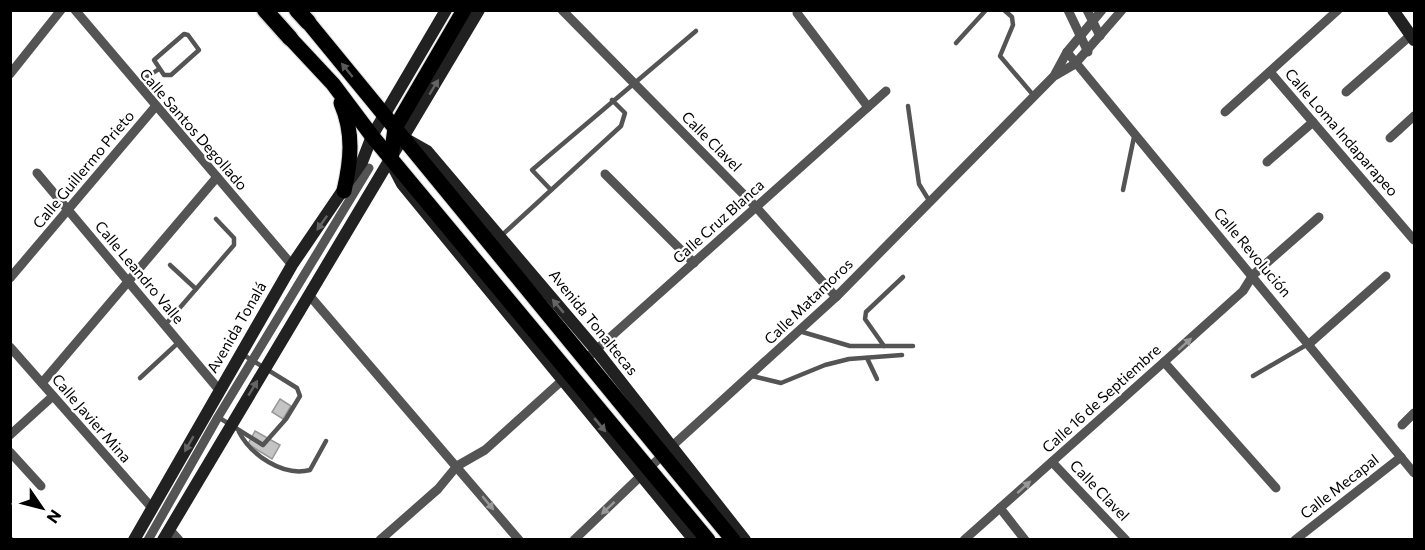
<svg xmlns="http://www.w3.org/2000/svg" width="1425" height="550" viewBox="0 0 1425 550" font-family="Commissioner,sans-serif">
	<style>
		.building { fill: #c4c4c4; stroke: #989898; stroke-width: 1.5 }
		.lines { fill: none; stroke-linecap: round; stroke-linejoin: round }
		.primary-casing { stroke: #dbdbdb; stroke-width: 17 }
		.highway-casing { stroke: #dbdbdb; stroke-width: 19 }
		.lane { stroke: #545454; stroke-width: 4.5 }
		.street { stroke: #545454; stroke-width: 9 }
		.secondary { stroke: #212121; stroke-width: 12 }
		.primary { stroke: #000; stroke-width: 15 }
		.highway { stroke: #000; stroke-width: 16 }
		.oneway { fill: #595959 }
		.oneway2 { fill: #646464 }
		.oneway3 { fill: #989898 }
		.labels { text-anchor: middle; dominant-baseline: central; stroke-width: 4.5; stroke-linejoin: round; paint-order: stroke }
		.street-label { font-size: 15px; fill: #000; stroke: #fff }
	</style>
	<rect width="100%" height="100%" fill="#fff"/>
	<g class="building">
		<polygon points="280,399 291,406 283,419 272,412"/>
		<polygon points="255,431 280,445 272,459 248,444"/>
	</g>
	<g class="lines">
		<g class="primary-casing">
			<g id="primary">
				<polyline points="308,22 733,540"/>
				<polyline points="290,38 333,84 372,136 708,540"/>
				<path d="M341,103C354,133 351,161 344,191"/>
				<polyline points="391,158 395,128 464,10"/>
			</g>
		</g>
		<g class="highway-casing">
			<g id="highway">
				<polyline points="265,10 290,38"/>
				<polyline points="297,10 308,22"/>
			</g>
		</g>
		<g class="lane">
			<polyline points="1004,10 1012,17 1013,25 1000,56 1034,96"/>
			<polygon points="184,34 188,35 199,50 171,75 164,75 154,60"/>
			<polyline points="956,43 986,10"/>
			<polyline points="138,83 159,69"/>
			<polyline points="908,106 919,184 930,202"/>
			<polyline points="551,190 532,170 696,31"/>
			<polyline points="1123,190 1134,137"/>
			<polyline points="501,236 621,126 625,113 612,100"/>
			<polyline points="170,265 196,289"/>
			<polyline points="165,325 234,245 234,238 216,219"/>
			<polyline points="799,331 850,346 913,346"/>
			<polyline points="884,346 865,319 866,312 903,277"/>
			<polyline points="867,358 877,379"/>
			<polyline points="752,376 781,383 825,365 849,359 902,355"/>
			<polyline points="1253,376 1308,344"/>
			<polyline points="140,378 179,342"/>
			<polyline points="218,417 263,445 286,419 300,396 297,388 242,354"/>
			<path d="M239,432C251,455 283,477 310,470L326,441"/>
			<polyline points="10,538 12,540"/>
		</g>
		<g class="street">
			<polyline points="75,10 292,265"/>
			<polyline points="562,10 756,207 836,297"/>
			<polyline points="1068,10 1088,52"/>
			<polyline points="1087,10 1100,36"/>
			<polyline points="797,13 868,107"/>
			<polyline points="1067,52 1414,473"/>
			<polyline points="1270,72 1414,240"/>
			<polyline points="10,74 61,10"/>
			<polyline points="1056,75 1075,64 1122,10"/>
			<polyline points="1346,92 1411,35"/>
			<polyline points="1225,112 1338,10"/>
			<polyline points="1390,138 1414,116"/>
			<polyline points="1267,162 1313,122"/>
			<polyline points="37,173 220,391"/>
			<polyline points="605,174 694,263"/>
			<polyline points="10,278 155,107"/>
			<polyline points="309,295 519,540"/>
			<polyline points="1309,344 1386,276"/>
			<polyline points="10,347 152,508"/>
			<polyline points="587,358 886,91"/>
			<polyline points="1164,362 1276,488"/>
			<polyline points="42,383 217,177"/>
			<polyline points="1402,425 1414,413"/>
			<polyline points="10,435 53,396"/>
			<polyline points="10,452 41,486"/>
			<polyline points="1052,462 1126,540"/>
			<polyline points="1000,508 1025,540"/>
			<polyline points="169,529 179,540"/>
			<polyline points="148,540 218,417 369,168"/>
			<polyline points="380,540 438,489 457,466 485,450 567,376"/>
			<polyline points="574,540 671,447 836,297 1054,76 1067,52 1102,10"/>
			<polyline points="964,540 1164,362 1243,291 1253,275 1319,217"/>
			<polyline points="1295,540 1401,457"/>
		</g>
		<g class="secondary">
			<polyline points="1393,10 1414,40"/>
			<polyline points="404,138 427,151 596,350 745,540"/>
			<polyline points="392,165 402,184 694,540"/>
			<polyline points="134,540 292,265 362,162 372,136 446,10"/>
			<polyline points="163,540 479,10"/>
		</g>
		<use href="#primary" class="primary"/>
		<use href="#highway" class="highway"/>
	</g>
	<defs><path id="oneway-solid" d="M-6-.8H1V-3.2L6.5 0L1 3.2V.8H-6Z" transform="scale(1.5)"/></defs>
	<use class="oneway" href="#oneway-solid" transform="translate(347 70) rotate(-129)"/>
	<g class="oneway2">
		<use href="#oneway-solid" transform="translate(434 87) rotate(-59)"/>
		<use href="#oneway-solid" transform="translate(322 223) rotate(125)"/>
		<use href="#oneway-solid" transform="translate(558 306) rotate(-130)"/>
		<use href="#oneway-solid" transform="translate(253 388) rotate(-59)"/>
		<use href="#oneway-solid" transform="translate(600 425) rotate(50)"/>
		<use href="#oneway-solid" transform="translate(189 444) rotate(120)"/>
	</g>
	<g class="oneway3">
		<use href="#oneway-solid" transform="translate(1185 344) rotate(-42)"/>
		<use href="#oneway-solid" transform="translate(1024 487) rotate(-42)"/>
		<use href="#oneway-solid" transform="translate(488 503) rotate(50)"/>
		<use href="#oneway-solid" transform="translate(608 508) rotate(137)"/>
	</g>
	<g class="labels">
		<g class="street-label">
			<text transform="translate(194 129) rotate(49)">Calle Santos Degollado</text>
			<text transform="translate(1342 132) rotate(49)">Calle Loma Indaparapeo</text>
			<text transform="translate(712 141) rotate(45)">Calle Clavel</text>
			<text transform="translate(83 169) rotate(-50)">Calle Guillermo Prieto</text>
			<text transform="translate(718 221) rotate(-42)">Calle Cruz Blanca</text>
			<text transform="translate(1253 252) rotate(50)">Calle Revolución</text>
			<text transform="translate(140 272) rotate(50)">Calle Leandro Valle</text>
			<text transform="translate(808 301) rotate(-44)">Calle Matamoros</text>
			<text transform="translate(594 322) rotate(51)">Avenida Tonaltecas</text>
			<text transform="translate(236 327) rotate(-60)">Avenida Tonalá</text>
			<text transform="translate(1101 398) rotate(-42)">Calle 16 de Septiembre</text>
			<text transform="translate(92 418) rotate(49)">Calle Javier Mina</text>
			<text transform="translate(1339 486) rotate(-38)">Calle Mecapal</text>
			<text transform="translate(1100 490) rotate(46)">Calle Clavel</text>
		</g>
	</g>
	<rect width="1425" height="550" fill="none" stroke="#000000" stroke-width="24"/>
	<g transform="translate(42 508) rotate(125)" stroke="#ffffff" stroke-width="4.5" paint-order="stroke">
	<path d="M0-4.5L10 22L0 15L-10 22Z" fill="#000000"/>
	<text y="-9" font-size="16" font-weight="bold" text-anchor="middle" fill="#000000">N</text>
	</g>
</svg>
